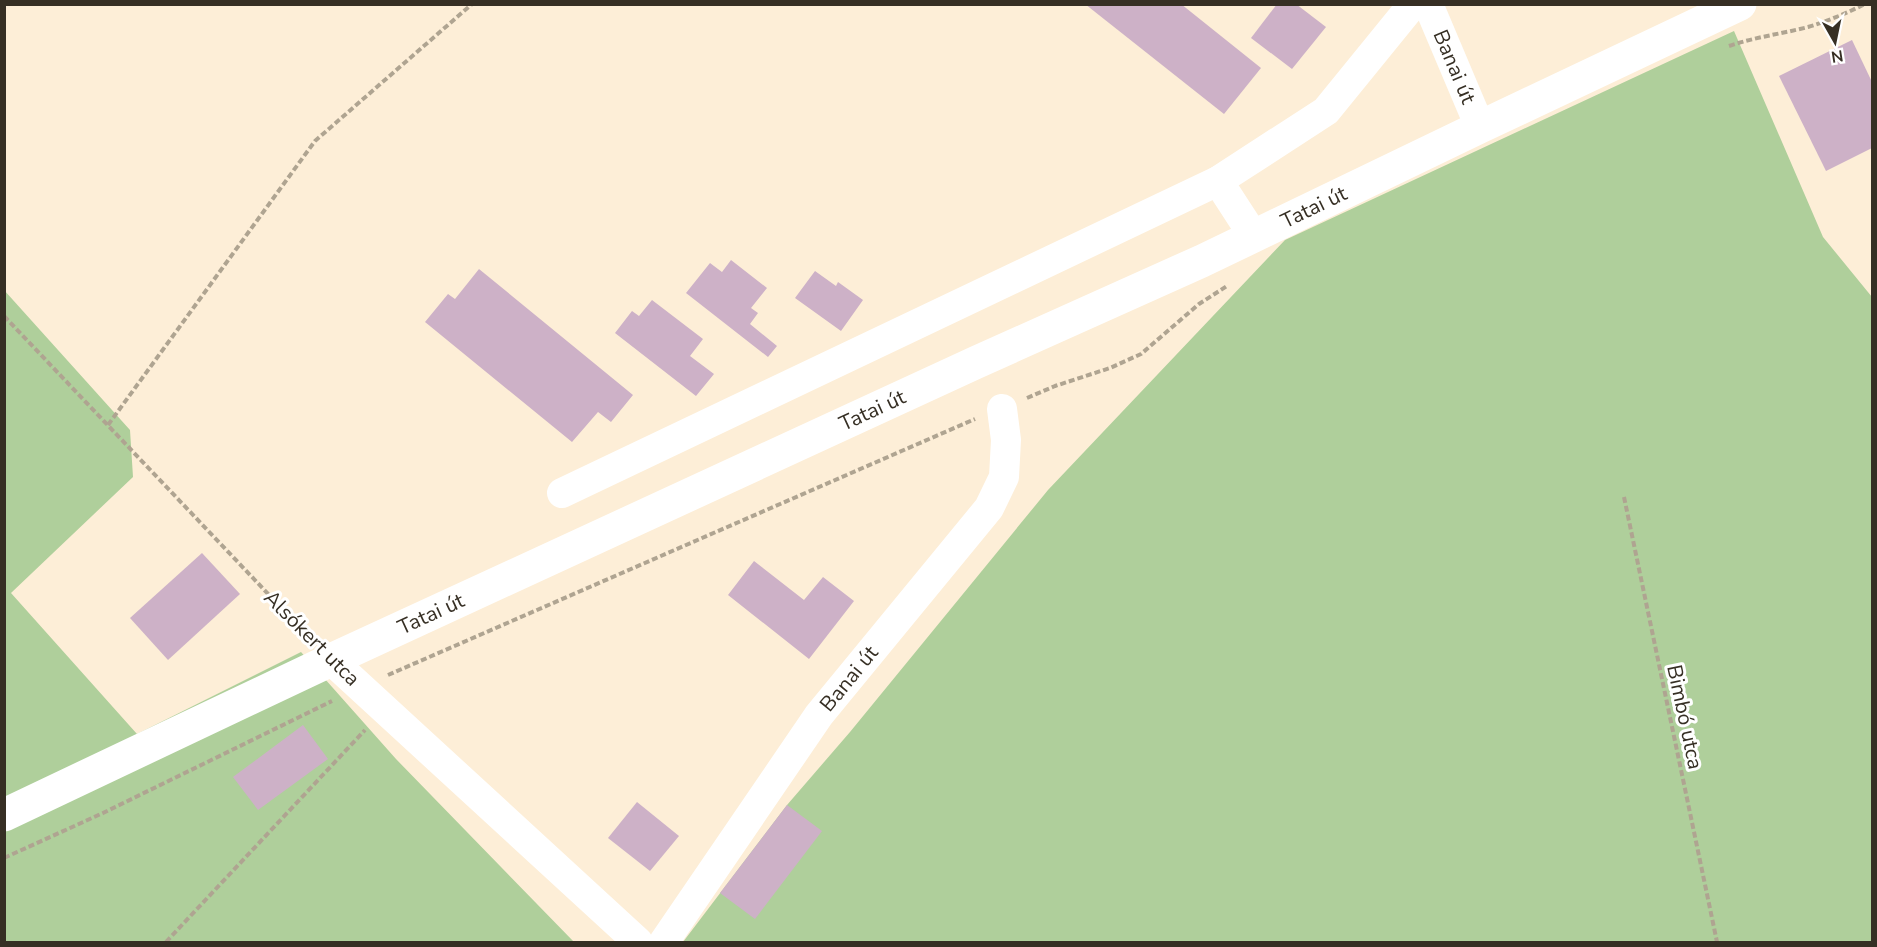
<svg xmlns="http://www.w3.org/2000/svg" width="1877" height="947" viewBox="0 0 1877 947" font-family="'Nunito Sans',sans-serif">
	<style>
		.green { fill: #afcf9b }
		.building { fill: #cdb1c7 }
		.lines { fill: none; stroke-linecap: round; stroke-linejoin: round }
		.path { stroke: #afa491; stroke-width: 4; stroke-dasharray: 6 3; stroke-linecap: butt }
		.minor { stroke: #fff; stroke-width: 30 }
		.tertiary { stroke: #fff; stroke-width: 33 }
		.labels { text-anchor: middle; dominant-baseline: central; stroke-width: 6; stroke-linejoin: round; paint-order: stroke }
		.street-label { font-size: 21px; fill: #362f24; stroke: #fff }
	</style>
	<rect width="100%" height="100%" fill="#fdeed7"/>
	<g class="green">
		<polygon points="1734,31 1823,237 1872,297 1872,942 683,942 787,805 850,732 1048,490 1285,240"/>
		<polygon points="4,290 130,430 133,477 11,593 137,734 301,652 396,759 574,942 5,942"/>
	</g>
	<g class="building">
		<polygon points="1085,4 1181,4 1261,68 1224,114"/>
		<polygon points="1277,4 1296,4 1326,27 1292,69 1251,38"/>
		<polygon points="1852,40 1872,82 1872,148 1826,171 1779,76"/>
		<polygon points="731,260 767,288 751,308 758,313 750,324 777,346 768,357 686,293 710,263 722,272"/>
		<polygon points="479,269 633,395 611,422 598,412 572,442 425,322 448,294 455,299"/>
		<polygon points="815,271 836,286 838,282 863,300 841,331 795,298"/>
		<polygon points="652,300 703,339 690,356 714,374 696,396 615,333 632,311 639,316"/>
		<polygon points="202,553 240,594 168,660 130,618"/>
		<polygon points="754,561 804,600 823,577 854,601 809,659 728,595"/>
		<polygon points="303,725 328,759 258,810 233,777"/>
		<polygon points="637,802 679,836 650,871 608,838"/>
		<polygon points="787,805 822,831 755,919 720,893"/>
	</g>
	<g class="lines">
		<g class="path">
			<path d="M1729,46C1755,37 1781,34 1808,27C1828,21 1847,13 1865,4"/>
			<polyline points="4,316 310,638"/>
			<polyline points="1027,398 1055,386 1110,368 1141,354 1199,304 1227,286"/>
			<polyline points="108,425 315,141 472,4"/>
			<polyline points="1624,497 1717,942"/>
			<polyline points="388,675 975,419"/>
			<polyline points="4,858 103,813 332,701"/>
			<polyline points="166,942 365,730"/>
		</g>
		<g class="minor">
			<path id="s1" d="M1428,4L1480,127"/>
			<polyline points="1218,181 1253,235"/>
			<polyline points="562,493 1218,181 1326,111 1413,4"/>
			<polyline points="331,660 638,942"/>
			<path id="s2" d="M664,942L819,715L989,508L1004,477L1006,440L1002,409"/>
		</g>
		<path class="tertiary" id="s3" d="M4,815L331,660L977,362L1202,261L1480,127L1740,4"/>
	</g>
	<g class="labels">
		<g class="street-label">
			<text stroke="none"><textPath href="#s1" startOffset="68">Banai út</textPath></text>
			<text stroke="none"><textPath href="#s3" startOffset="1444">Tatai út</textPath></text>
			<text stroke="none"><textPath href="#s3" startOffset="958">Tatai út</textPath></text>
			<text stroke="none"><textPath href="#s3" startOffset="472">Tatai út</textPath></text>
			<text transform="translate(312 638) rotate(45)">Alsókert utca</text>
			<text stroke="none"><textPath href="#s2" startOffset="322">Banai út</textPath></text>
			<text transform="translate(1685 717) rotate(78)">Bimbó utca</text>
		</g>
	</g>
	<rect width="1877" height="947" fill="none" stroke="#362f24" stroke-width="12"/>
	<g transform="translate(1835 42) rotate(171)" stroke="#ffffff" stroke-width="4.5" paint-order="stroke">
	<path d="M0-4.5L10 22L0 15L-10 22Z" fill="#362f24"/>
	<text y="-9" font-size="16" font-weight="bold" text-anchor="middle" fill="#362f24">N</text>
	</g>
</svg>
